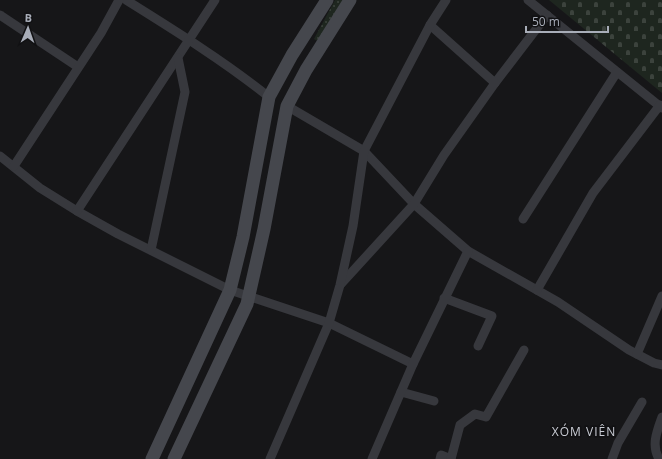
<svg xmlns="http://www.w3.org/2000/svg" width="662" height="459" viewBox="0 0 662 459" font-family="'Open Sans',sans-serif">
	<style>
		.grass { fill: url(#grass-dots) }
		.cemetery { fill: url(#cemetery-stones) }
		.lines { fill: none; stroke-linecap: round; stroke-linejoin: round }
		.minor { stroke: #37383d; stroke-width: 9 }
		.secondary { stroke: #45474d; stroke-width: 13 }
		.labels { text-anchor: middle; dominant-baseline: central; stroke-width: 3.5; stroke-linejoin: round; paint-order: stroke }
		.neighbourhood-label { font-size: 12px; letter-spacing: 1px; fill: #c9ccd4; stroke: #111113 }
	</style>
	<defs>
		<pattern id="grass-dots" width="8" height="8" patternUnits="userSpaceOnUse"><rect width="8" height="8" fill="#1e261f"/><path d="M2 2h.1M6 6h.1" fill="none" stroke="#3c433d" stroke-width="1.8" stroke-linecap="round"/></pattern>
		<pattern id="cemetery-stones" width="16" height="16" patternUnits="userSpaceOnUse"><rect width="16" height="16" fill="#1e261f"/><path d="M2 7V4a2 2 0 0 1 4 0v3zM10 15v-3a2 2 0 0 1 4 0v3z" fill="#3c433d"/></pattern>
	</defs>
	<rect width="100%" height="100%" fill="#161618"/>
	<polygon class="grass" points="335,0 343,0 319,42 314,39"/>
	<polygon class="cemetery" points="549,0 662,0 662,93"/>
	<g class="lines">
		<g class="minor">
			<path d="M126,0C174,30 224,61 269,97"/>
			<polyline points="528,0 662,108"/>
			<polyline points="0,15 78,67"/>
			<polyline points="495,83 547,15"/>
			<polyline points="287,106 364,151 414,204 468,251 558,302 629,350 654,363 662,365"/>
			<polyline points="0,156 40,188 77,211 118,234 230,290 329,323 413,364"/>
			<polyline points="14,166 101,33 119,0"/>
			<polyline points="77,211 215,0"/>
			<polyline points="523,219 617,72"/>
			<polyline points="151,250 185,92 178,58"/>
			<polyline points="341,284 414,204 444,155 495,83 430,25"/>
			<polyline points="537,290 593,193 660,105"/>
			<polyline points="444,298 492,316 478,346"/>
			<polyline points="637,354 662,296"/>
			<polyline points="401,392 434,401"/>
			<polyline points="270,459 329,323 340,285 353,226 364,151 430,25 446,0"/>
			<polyline points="372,459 413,364 468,251"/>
			<polyline points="440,459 441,455 451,459"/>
			<polyline points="451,459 460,425 475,414 486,417 524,350"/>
			<polyline points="612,459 618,443 642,402"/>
			<path d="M659,459C651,445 657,431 662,417"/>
		</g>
		<g class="secondary">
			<polyline points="152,459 230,290 243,237 269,97 292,55 327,0"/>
			<polyline points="174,459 247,304 264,229 287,106 306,70 350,0"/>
		</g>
	</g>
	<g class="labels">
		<g class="neighbourhood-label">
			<text x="584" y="431">XÓM VIÊN</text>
		</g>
	</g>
	<g transform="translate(28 28) rotate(2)" stroke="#111113" stroke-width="3" paint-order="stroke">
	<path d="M0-3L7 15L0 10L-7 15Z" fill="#a8adb8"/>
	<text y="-6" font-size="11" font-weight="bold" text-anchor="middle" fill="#a8adb8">B</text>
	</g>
	<path d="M526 26v6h82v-6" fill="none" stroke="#a8adb8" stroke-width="2"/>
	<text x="532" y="26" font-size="12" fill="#a8adb8" stroke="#111113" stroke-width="3" paint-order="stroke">50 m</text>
</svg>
